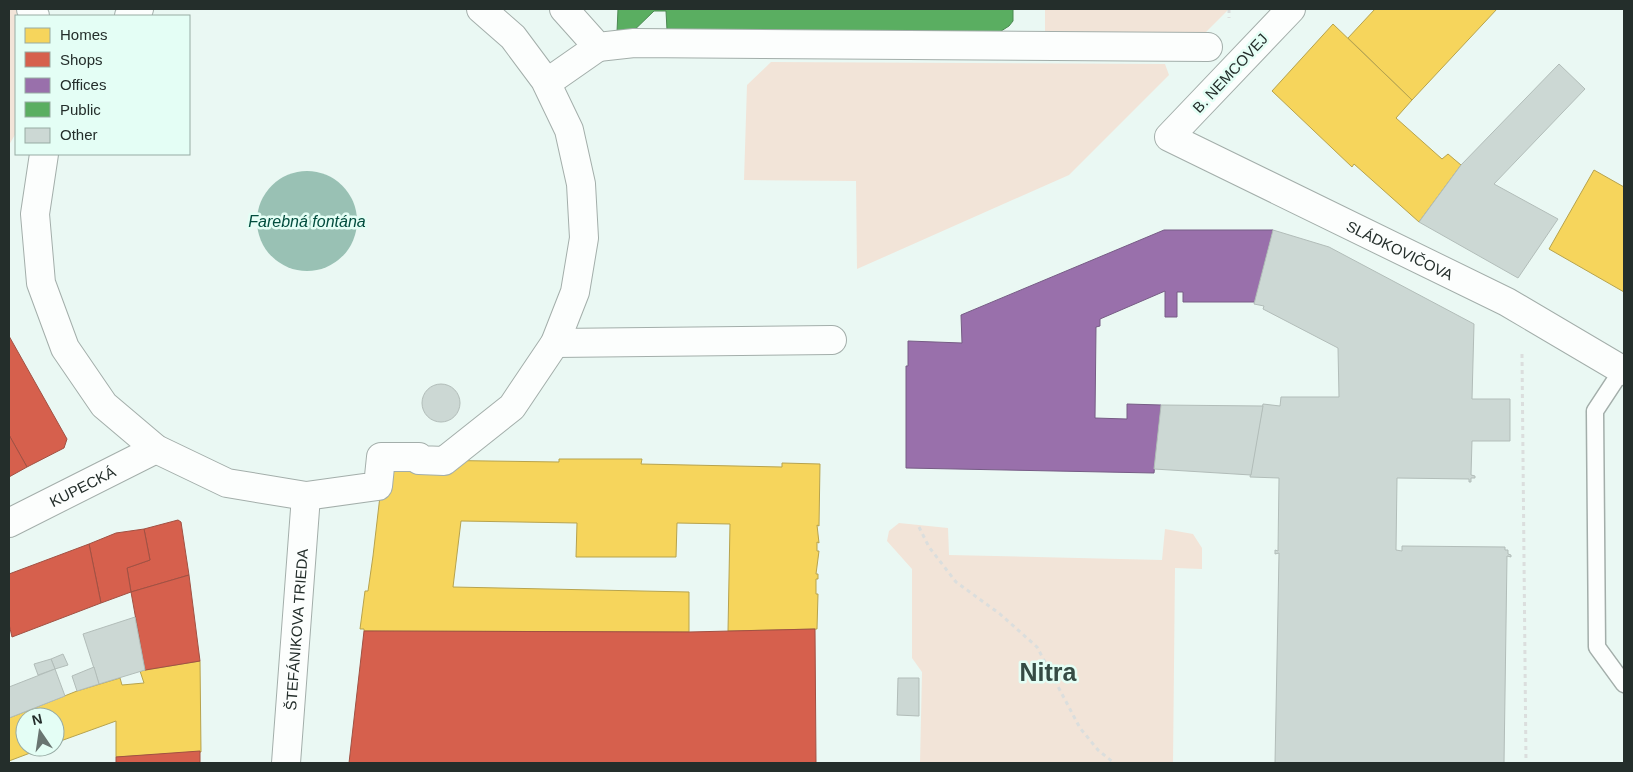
<svg xmlns="http://www.w3.org/2000/svg" width="1633" height="772" viewBox="0 0 1633 772" font-family="Helvetica,sans-serif">
	<style>
		.green { fill: #f2e4d8 }
		.water { fill: #99c1b4 }
		.homes { fill: #f6d55c; stroke: #b7a34d }
		.shops { fill: #d6604d; stroke: #a15143 }
		.offices { fill: #9970ab; stroke: #765c85 }
		.public { fill: #5aae61; stroke: #4a8851 }
		.building { fill: #ccd8d4; stroke: #b2bdb9 }
		.lines { fill: none; stroke-linecap: round; stroke-linejoin: round }
		.lane-casing { stroke: #a3aeaa; stroke-width: 19 }
		.street-casing { stroke: #a3aeaa; stroke-width: 30 }
		.path { stroke: #dbdedd; stroke-width: 3; stroke-dasharray: 4 4; stroke-linecap: butt }
		.lane { stroke: #fcfefd; stroke-width: 16 }
		.street { stroke: #fcfefd; stroke-width: 28 }
		.labels { text-anchor: middle; dominant-baseline: central; stroke-width: 5; stroke-linejoin: round; paint-order: stroke }
		.street-label { font-size: 15px; fill: #242e2b; stroke: #e4fef5 }
		.water-label { font-size: 16px; font-style: italic; fill: #034d3e; stroke: #e4fef5 }
		.town-label { font-size: 25px; font-weight: bold; fill: #354b44; stroke: #e4fef5 }
	</style>
	<rect width="100%" height="100%" fill="#eaf8f3"/>
	<g class="green">
		<polygon points="9,9 16,9 21,16 16,16 16,133 9,145"/>
		<polygon points="1045,9 1229,9 1206,32 1045,36"/>
		<polygon points="771,62 1165,64 1169,75 1069,175 857,269 856,181 744,180 747,85"/>
		<polygon points="899,523 948,528 949,555 1162,560 1165,529 1193,534 1202,548 1202,569 1175,568 1173,763 920,763 922,672 912,658 912,569 887,541 889,531"/>
	</g>
	<circle class="water" cx="307" cy="221" r="50"/>
	<g class="homes">
		<polygon points="1375,9 1497,9 1412,100 1348,38"/>
		<polygon points="1333,24 1412,100 1396,118 1442,159 1448,154 1461,165 1419,222 1354,164 1352,167 1272,91"/>
		<polygon points="1594,170 1624,187 1624,292 1549,249"/>
		<polygon points="381,457 419,460 559,462 559,459 642,459 641,464 782,467 782,463 820,464 819,526 817,525 819,543 817,542 817,551 819,551 816,574 818,574 818,579 816,579 816,594 818,594 817,629 728,631 730,524 677,523 676,557 576,557 577,523 461,521 453,587 689,592 689,632 364,631 364,629 360,629 365,591 368,591 373,556 380,496"/>
		<polygon points="200,661 201,752 116,757 116,721 55,743 55,717 25,717 25,747 46,747 9,761 9,718 77,691 120,678 122,685 144,683 140,671"/>
	</g>
	<g class="shops">
		<polygon points="9,336 67,439 64,448 27,467 9,435"/>
		<polygon points="9,435 27,467 9,477"/>
		<polygon points="178,520 181,522 189,575 131,592 127,568 150,560 144,529"/>
		<polygon points="144,529 150,560 127,568 131,592 101,603 89,544 116,533"/>
		<polygon points="89,544 101,603 12,637 9,624 9,574"/>
		<polygon points="189,575 200,661 145,670 131,592"/>
		<polygon points="815,629 816,763 349,763 364,631 689,632"/>
		<polygon points="200,751 200,763 116,763 116,757"/>
	</g>
	<polygon class="offices" points="1164,230 1273,230 1255,302 1183,302 1183,292 1177,292 1177,317 1165,317 1165,291 1100,319 1100,326 1096,327 1095,418 1127,419 1127,404 1161,405 1154,473 906,468 906,366 908,366 908,341 962,343 961,315"/>
	<polygon class="public" points="618,9 1013,9 1013,21 1009,26 998,33 667,30 666,11 654,11 624,40 617,32"/>
	<g class="building">
		<polygon points="1559,64 1585,89 1494,184 1558,219 1518,278 1419,222 1461,165"/>
		<polygon points="1273,230 1329,247 1474,324 1472,399 1510,399 1510,441 1472,441 1471,475 1475,476 1475,478 1471,478 1471,482 1469,482 1469,479 1397,478 1396,550 1402,551 1402,546 1505,547 1505,550 1508,550 1508,554 1511,555 1511,557 1507,556 1504,763 1275,763 1279,553 1275,554 1275,550 1278,551 1279,478 1250,477 1263,404 1280,406 1281,397 1339,397 1338,348 1263,309 1264,306 1254,304"/>
		<circle cx="441" cy="403" r="19"/>
		<polygon points="1161,405 1263,406 1251,475 1154,469"/>
		<polygon points="135,617 145,670 99,684 83,634"/>
		<polygon points="63,654 68,665 55,669 51,659"/>
		<polygon points="51,659 55,669 38,675 34,664"/>
		<polygon points="94,667 99,684 77,691 72,676"/>
		<polygon points="55,669 65,696 9,718 9,687"/>
		<polygon points="898,678 919,678 919,716 897,715"/>
	</g>
	<g class="lines">
		<g class="lane-casing">
			<polyline id="lane" points="1622,370 1595,411 1597,647 1624,684"/>
		</g>
		<g class="street-casing">
			<g id="street">
				<polyline points="31,9 35,16"/>
				<polyline points="564,9 598,47 634,43 1208,47"/>
				<path id="s1" d="M1291,9L1169,137L1507,302L1624,371"/>
				<polyline points="129,16 139,9"/>
				<polyline points="555,77 598,47"/>
				<polyline points="44,154 35,214 41,283 65,348 104,405 156,449 227,483 306,496 378,486 381,457 419,457 419,460 444,461 512,407 555,343 575,292 584,238 581,184 569,130 545,80 513,37 481,9"/>
				<polyline points="555,343 832,340"/>
				<path id="s2" d="M9,523L156,449"/>
				<path id="s3" d="M286,763L306,496"/>
			</g>
		</g>
		<g class="path">
			<polyline points="1229,9 1229,18"/>
			<polyline points="1522,354 1526,763"/>
			<polyline points="919,527 929,547 956,582 1000,614 1037,647 1080,728 1098,750 1114,763"/>
		</g>
		<use href="#lane" class="lane"/>
		<use href="#street" class="street"/>
	</g>
	<g class="labels">
		<g class="street-label">
			<text transform="translate(1230 73) rotate(-47)">B. NEMCOVEJ</text>
			<text stroke="none"><textPath href="#s1" startOffset="434">SLÁDKOVIČOVA</textPath></text>
			<text stroke="none"><textPath href="#s2" startOffset="82">KUPECKÁ</textPath></text>
			<text stroke="none"><textPath href="#s3" startOffset="134">ŠTEFÁNIKOVA TRIEDA</textPath></text>
		</g>
		<g class="water-label">
			<text x="307" y="221">Farebná fontána</text>
		</g>
		<g class="town-label">
			<text x="1048" y="672">Nitra</text>
		</g>
	</g>
	<rect width="1633" height="772" fill="none" stroke="#242e2b" stroke-width="20"/>
	<rect x="15" y="15" width="175" height="140" fill="#e4fef5" stroke="#97aba4"/>
	<rect x="25" y="28" width="25" height="15" fill="#f6d55c" stroke="#97aba4"/>
	<text x="60" y="40" font-size="15" fill="#242e2b">Homes</text>
	<rect x="25" y="52" width="25" height="15" fill="#d6604d" stroke="#97aba4"/>
	<text x="60" y="65" font-size="15" fill="#242e2b">Shops</text>
	<rect x="25" y="78" width="25" height="15" fill="#9970ab" stroke="#97aba4"/>
	<text x="60" y="90" font-size="15" fill="#242e2b">Offices</text>
	<rect x="25" y="102" width="25" height="15" fill="#5aae61" stroke="#97aba4"/>
	<text x="60" y="115" font-size="15" fill="#242e2b">Public</text>
	<rect x="25" y="128" width="25" height="15" fill="#ccd8d4" stroke="#97aba4"/>
	<text x="60" y="140" font-size="15" fill="#242e2b">Other</text>
	<g transform="translate(40 732) rotate(347)"><circle r="24" fill="#e4fef5" stroke="#97aba4"/>
	<path d="M0-4L9 19L0 12L-9 19Z" fill="#697571"/>
	<text y="-8" font-size="14" font-weight="bold" text-anchor="middle" fill="#242e2b">N</text>
	</g>
</svg>
